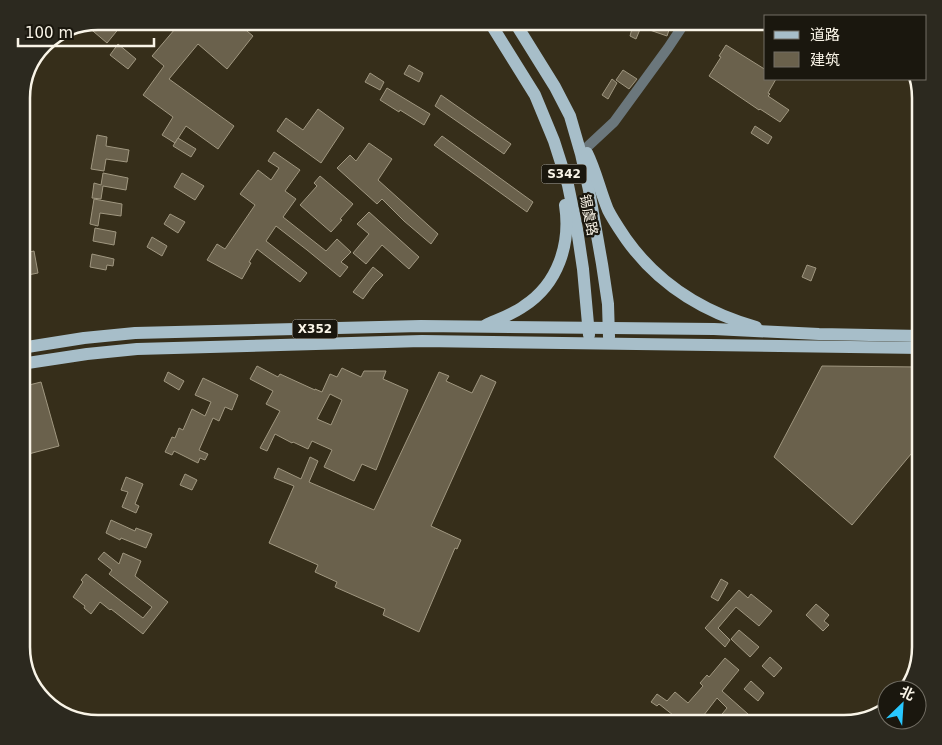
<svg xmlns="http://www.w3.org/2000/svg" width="942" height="745" viewBox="0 0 942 745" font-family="'DejaVu Sans','Noto Sans SC',sans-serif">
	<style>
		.building { fill: #6a614c; stroke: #a09780; fill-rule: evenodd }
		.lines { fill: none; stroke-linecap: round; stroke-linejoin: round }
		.minor { stroke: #6b777c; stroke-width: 10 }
		.primary { stroke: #a7bec9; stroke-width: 12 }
		.labels { text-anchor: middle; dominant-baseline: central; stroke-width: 4.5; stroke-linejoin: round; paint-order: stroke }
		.shield { fill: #1a170e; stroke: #b6b2a6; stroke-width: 1 }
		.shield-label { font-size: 12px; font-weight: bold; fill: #f9f4e7 }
		.street-label { font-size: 14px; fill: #f9f4e7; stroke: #1a170e }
		.rim { fill: none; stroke: #f9f4e7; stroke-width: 2.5 }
	</style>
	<rect width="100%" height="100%" fill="#362e1a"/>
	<g class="building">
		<polygon points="98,21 125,21 107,43 87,26"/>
		<polygon points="166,21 235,21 253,36 227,69 198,44 169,79 234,126 218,149 186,126 175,143 162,135 173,117 143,95 164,66 152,56 175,29"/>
		<polygon points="626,21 672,21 667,36 641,27 636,39 630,36 633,25 626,22"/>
		<polygon points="118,44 136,59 128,69 110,55"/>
		<polygon points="726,45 766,70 766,79 776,79 768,93 770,94 768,96 789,110 780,122 760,109 759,110 709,76 721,57 719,56"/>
		<polygon points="409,65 423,73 419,82 404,74"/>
		<polygon points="623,70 637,79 629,89 616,80"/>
		<polygon points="370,73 384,82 380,90 365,82"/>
		<polygon points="612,79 617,83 608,99 602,95"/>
		<polygon points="387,88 430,114 424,125 400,110 399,112 380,100"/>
		<polygon points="441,95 511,144 504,154 435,106"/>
		<polygon points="318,109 344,128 321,163 277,131 286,118 303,130"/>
		<polygon points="755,126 772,137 768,144 751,133"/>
		<polygon points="97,135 107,137 106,146 129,150 127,162 106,159 104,171 91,169"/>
		<polygon points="442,136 533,202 527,212 434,145"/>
		<polygon points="178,138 196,149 191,157 173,146"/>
		<polygon points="369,143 392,159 378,180 438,234 431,244 404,221 382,199 377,204 337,168 350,155 356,161"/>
		<polygon points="274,152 300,170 285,191 296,199 283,217 326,251 337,239 351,252 341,262 348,267 340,277 307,250 276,226 266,241 307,273 300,282 257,249 249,262 251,263 242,279 207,260 217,244 225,249 255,205 240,194 258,170 271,180 279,168 268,161"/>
		<polygon points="103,173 128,178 126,190 103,186 101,199 92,198 94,183 101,185"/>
		<polygon points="182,173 204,186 195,200 174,187"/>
		<polygon points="320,176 353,204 340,219 342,220 331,232 300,205 317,186 314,183"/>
		<polygon points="94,199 122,204 121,216 100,213 98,226 90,224"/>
		<polygon points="369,212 419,257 409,269 382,245 366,264 353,253 369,234 357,224"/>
		<polygon points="170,214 185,222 178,233 164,224"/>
		<polygon points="95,228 116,232 114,245 93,241"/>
		<polygon points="152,237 167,246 162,256 147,247"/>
		<polygon points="34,251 38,273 28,275 27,272 21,273 21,254"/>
		<polygon points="92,254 114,259 113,266 107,265 106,270 90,267"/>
		<polygon points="807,265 816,268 811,281 802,277"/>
		<polygon points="373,267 383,275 374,284 363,299 353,292"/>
		<path d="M257,366L278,377L280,374L315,390V389L322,392L330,374L337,377L342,368L361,377L364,371H386L383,379L408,390L376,470L362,464L354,481L324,467L332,450L312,441L308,449L293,442L292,443L275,434L267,451L260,448L280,411L266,404L273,391L250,379ZM330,394L342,400L331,425L317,419Z"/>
		<polygon points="822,366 921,367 921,442 852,525 774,457"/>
		<polygon points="168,372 184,381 179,390 164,381"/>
		<polygon points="439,372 449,376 446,381 472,393 481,375 496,382 431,526 461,540 457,549 455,548 419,632 383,615 385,609 335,587 337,582 315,572 318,565 269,543 294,486 274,478 278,468 301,479 310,457 318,461 309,482 374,510"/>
		<polygon points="203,378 238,395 232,410 225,407 219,421 213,418 199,450 208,454 205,460 200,458 198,463 174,451 172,455 165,452 172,437 175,438 179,428 183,430 192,409 205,416 211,402 195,395"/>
		<polygon points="41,382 59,446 21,456 21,387"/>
		<polygon points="185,474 197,480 192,490 180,485"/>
		<polygon points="126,477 143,484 135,504 139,506 136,513 122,507 128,492 121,490"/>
		<polygon points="111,520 135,531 136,528 152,534 146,548 121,538 120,540 106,533"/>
		<polygon points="104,552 119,564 123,553 141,561 135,576 168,602 143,634 111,609 110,610 100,602 91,614 84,608 85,606 73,597 83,582 81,580 86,574 143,618 152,607 109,574 112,570 98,559"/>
		<polygon points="721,579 728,583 718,601 711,597"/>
		<polygon points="739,590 748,598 751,594 772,611 759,626 736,607 718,628 730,640 725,647 705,628"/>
		<polygon points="816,604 829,615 824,621 829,625 823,631 806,615"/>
		<polygon points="739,630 759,647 750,657 731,639"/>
		<polygon points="770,657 782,668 774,677 762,666"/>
		<polygon points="725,658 739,670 722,691 748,714 740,724 714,724 727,708 717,698 697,724 665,724 673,715 659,704 657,706 651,702 657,694 667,701 675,692 688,703 703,686 700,683 707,675 709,677"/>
		<polygon points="751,681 764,693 758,701 744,689"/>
	</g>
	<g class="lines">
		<polyline class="minor" points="585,149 614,122 668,48 686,21"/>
		<g class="primary">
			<polyline points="489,21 535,95 554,141 568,185 577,229 583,269 589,335"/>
			<polyline points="514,21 555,87 570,116 581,154 589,190 602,264 608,304 609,337"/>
			<path d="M587,153C596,171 600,191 608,210C613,220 620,230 626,239C658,284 703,312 756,327"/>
			<path d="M486,325C499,319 513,314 524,306C558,284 571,244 565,205"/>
			<polyline points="21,348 84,338 135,333 421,326 714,329 819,334 921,336"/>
			<polyline points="21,364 87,354 137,349 422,341 921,348"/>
		</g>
	</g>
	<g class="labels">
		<g class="shield">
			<rect x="541.5" y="164.5" width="45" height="19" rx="4"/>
			<rect x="292.5" y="319.5" width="45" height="19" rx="4"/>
		</g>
		<g class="shield-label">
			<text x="564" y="174">S342</text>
			<text x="315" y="329">X352</text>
		</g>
		<g class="street-label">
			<text transform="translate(589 215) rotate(79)">锡虞路</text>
		</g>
	</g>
	<path d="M0 0H942V745H0ZM98 30H844A68 68 0 0 1 912 98V647A68 68 0 0 1 844 715H98A68 68 0 0 1 30 647V98A68 68 0 0 1 98 30Z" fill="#2c291f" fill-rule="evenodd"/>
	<path class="rim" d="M98 30H844A68 68 0 0 1 912 98V647A68 68 0 0 1 844 715H98A68 68 0 0 1 30 647V98A68 68 0 0 1 98 30Z"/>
	<rect x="764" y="15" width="162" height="65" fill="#1a170e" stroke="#736f65"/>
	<rect x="774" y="31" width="25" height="8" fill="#a7bec9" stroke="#736f65"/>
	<text x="810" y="40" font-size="15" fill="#f9f4e7">道路</text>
	<rect x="774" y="52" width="25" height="15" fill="#6a614c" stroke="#736f65"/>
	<text x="810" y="65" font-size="15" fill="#f9f4e7">建筑</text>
	<g transform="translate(902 705) rotate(25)"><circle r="24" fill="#1a170e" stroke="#736f65"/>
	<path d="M0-4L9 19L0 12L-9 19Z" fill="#28c8ff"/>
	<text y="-8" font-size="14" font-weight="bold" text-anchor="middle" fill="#f9f4e7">北</text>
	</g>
	<path d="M18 38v8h136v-8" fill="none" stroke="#f9f4e7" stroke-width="2.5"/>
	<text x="25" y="38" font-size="15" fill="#f9f4e7" stroke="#1a170e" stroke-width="4" paint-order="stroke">100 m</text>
</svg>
